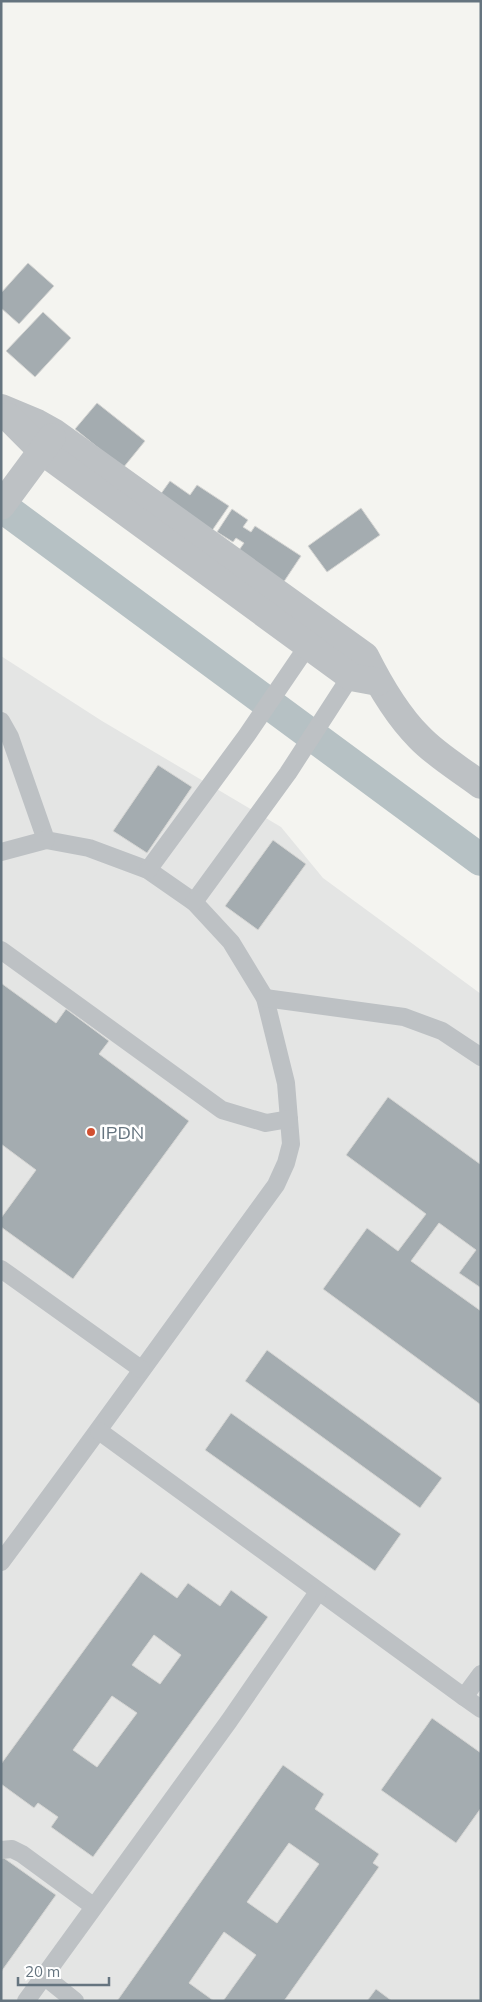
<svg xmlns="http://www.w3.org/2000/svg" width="482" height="2002" viewBox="0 0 482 2002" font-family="Mulish,sans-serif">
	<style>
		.built { fill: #e4e5e4 }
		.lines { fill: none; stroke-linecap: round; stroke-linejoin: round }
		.canal { stroke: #b6c1c4; stroke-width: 32 }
		.building { fill: #a4acb0; stroke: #d5d5d3; fill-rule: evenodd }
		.lane { stroke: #bdc1c4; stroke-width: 18 }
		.street { stroke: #bdc1c4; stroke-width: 28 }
		.poi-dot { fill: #d25031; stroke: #fff; stroke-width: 2 }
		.labels { text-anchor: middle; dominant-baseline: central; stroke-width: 5; stroke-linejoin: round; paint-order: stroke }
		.poi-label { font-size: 18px; fill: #65747f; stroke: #fff; text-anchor: start }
	</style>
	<rect width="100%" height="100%" fill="#f4f4f0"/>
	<polygon class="built" points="1,656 102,721 281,827 323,878 481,994 481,2001 1,2001"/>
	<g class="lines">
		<polyline class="canal" points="1,506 481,860"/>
	</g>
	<g class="building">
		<polygon points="28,263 54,286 19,324 1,308 1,293"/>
		<polygon points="43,312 71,338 35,377 6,351"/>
		<polygon points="97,403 145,441 123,468 75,429"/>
		<polygon points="170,481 190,495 197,485 229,506 209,535 160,495"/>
		<polygon points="361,508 380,535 327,572 308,546"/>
		<polygon points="232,509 248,520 243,527 251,532 255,526 301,556 283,583 237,553 244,543 236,538 233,542 217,532"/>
		<polygon points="158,765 192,787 147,853 113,831"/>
		<polygon points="273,840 306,864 258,930 225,906"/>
		<polygon points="1,983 56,1023 66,1009 109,1041 99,1054 189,1121 73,1279 1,1227 1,1218 36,1170 1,1144"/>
		<polygon points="388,1097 480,1164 481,1163 481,1288 459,1273 476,1250 439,1223 411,1261 481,1311 481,1405 323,1289 367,1228 398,1251 426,1214 346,1155"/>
		<polygon points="267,1350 442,1478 420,1508 245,1381"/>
		<polygon points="231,1413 401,1534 375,1571 205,1450"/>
		<path d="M141,1572L177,1598L188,1583L220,1606L231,1590L268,1617L93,1857L51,1827L58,1817L38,1803L34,1808L1,1784V1764ZM154,1635L181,1655L160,1684L132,1665ZM112,1696L137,1713L97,1767L73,1750Z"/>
		<polygon points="432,1718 481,1753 481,1808 456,1843 381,1790"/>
		<path d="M283,1765L324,1794L315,1809L379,1854L373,1863L379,1867L284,2001H223L256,1955L224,1932L189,1983L214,2001H117ZM289,1843L319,1864L277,1923L247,1902Z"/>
		<polygon points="1,1856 56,1895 1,1972"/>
		<polygon points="376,1989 392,2001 367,2001"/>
	</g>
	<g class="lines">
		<g class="lane">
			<path d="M1,721L10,737L46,840L89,848L148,870L194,902L231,942L265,998L286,1083L291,1144L286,1163L276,1185C184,1311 94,1438 1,1562"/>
			<polyline points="1,852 46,840"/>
			<polyline points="148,870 247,735 313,638"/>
			<polyline points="194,902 288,773 356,668"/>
			<polyline points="1,950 222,1110 266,1123 289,1119"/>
			<polyline points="265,998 404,1017 442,1031 481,1057"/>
			<polyline points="1,1269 141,1369"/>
			<polyline points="99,1431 464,1697 481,1674"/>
			<polyline points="464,1697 481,1709"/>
			<polyline points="1,1850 12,1849 22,1854 93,1906"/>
			<polyline points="44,1976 75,2001"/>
			<polyline points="26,2001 229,1721 318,1592"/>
		</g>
		<g class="street">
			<path d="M1,408L37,423L55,433L365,656C379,684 396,714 419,737C437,756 460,769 481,785"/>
			<polyline points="8,417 42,451 351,677 378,682"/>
			<polyline points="1,506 52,437"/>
		</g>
	</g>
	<circle class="poi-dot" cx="91" cy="1132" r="5"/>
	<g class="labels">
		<g class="poi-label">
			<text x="101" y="1132">IPDN</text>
		</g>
	</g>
	<rect width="482" height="2002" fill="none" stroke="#65747f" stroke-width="5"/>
	<path d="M18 1977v8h91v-8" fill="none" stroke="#65747f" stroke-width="2.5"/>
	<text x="25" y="1977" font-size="15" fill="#65747f" stroke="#ffffff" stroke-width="4" paint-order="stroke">20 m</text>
</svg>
